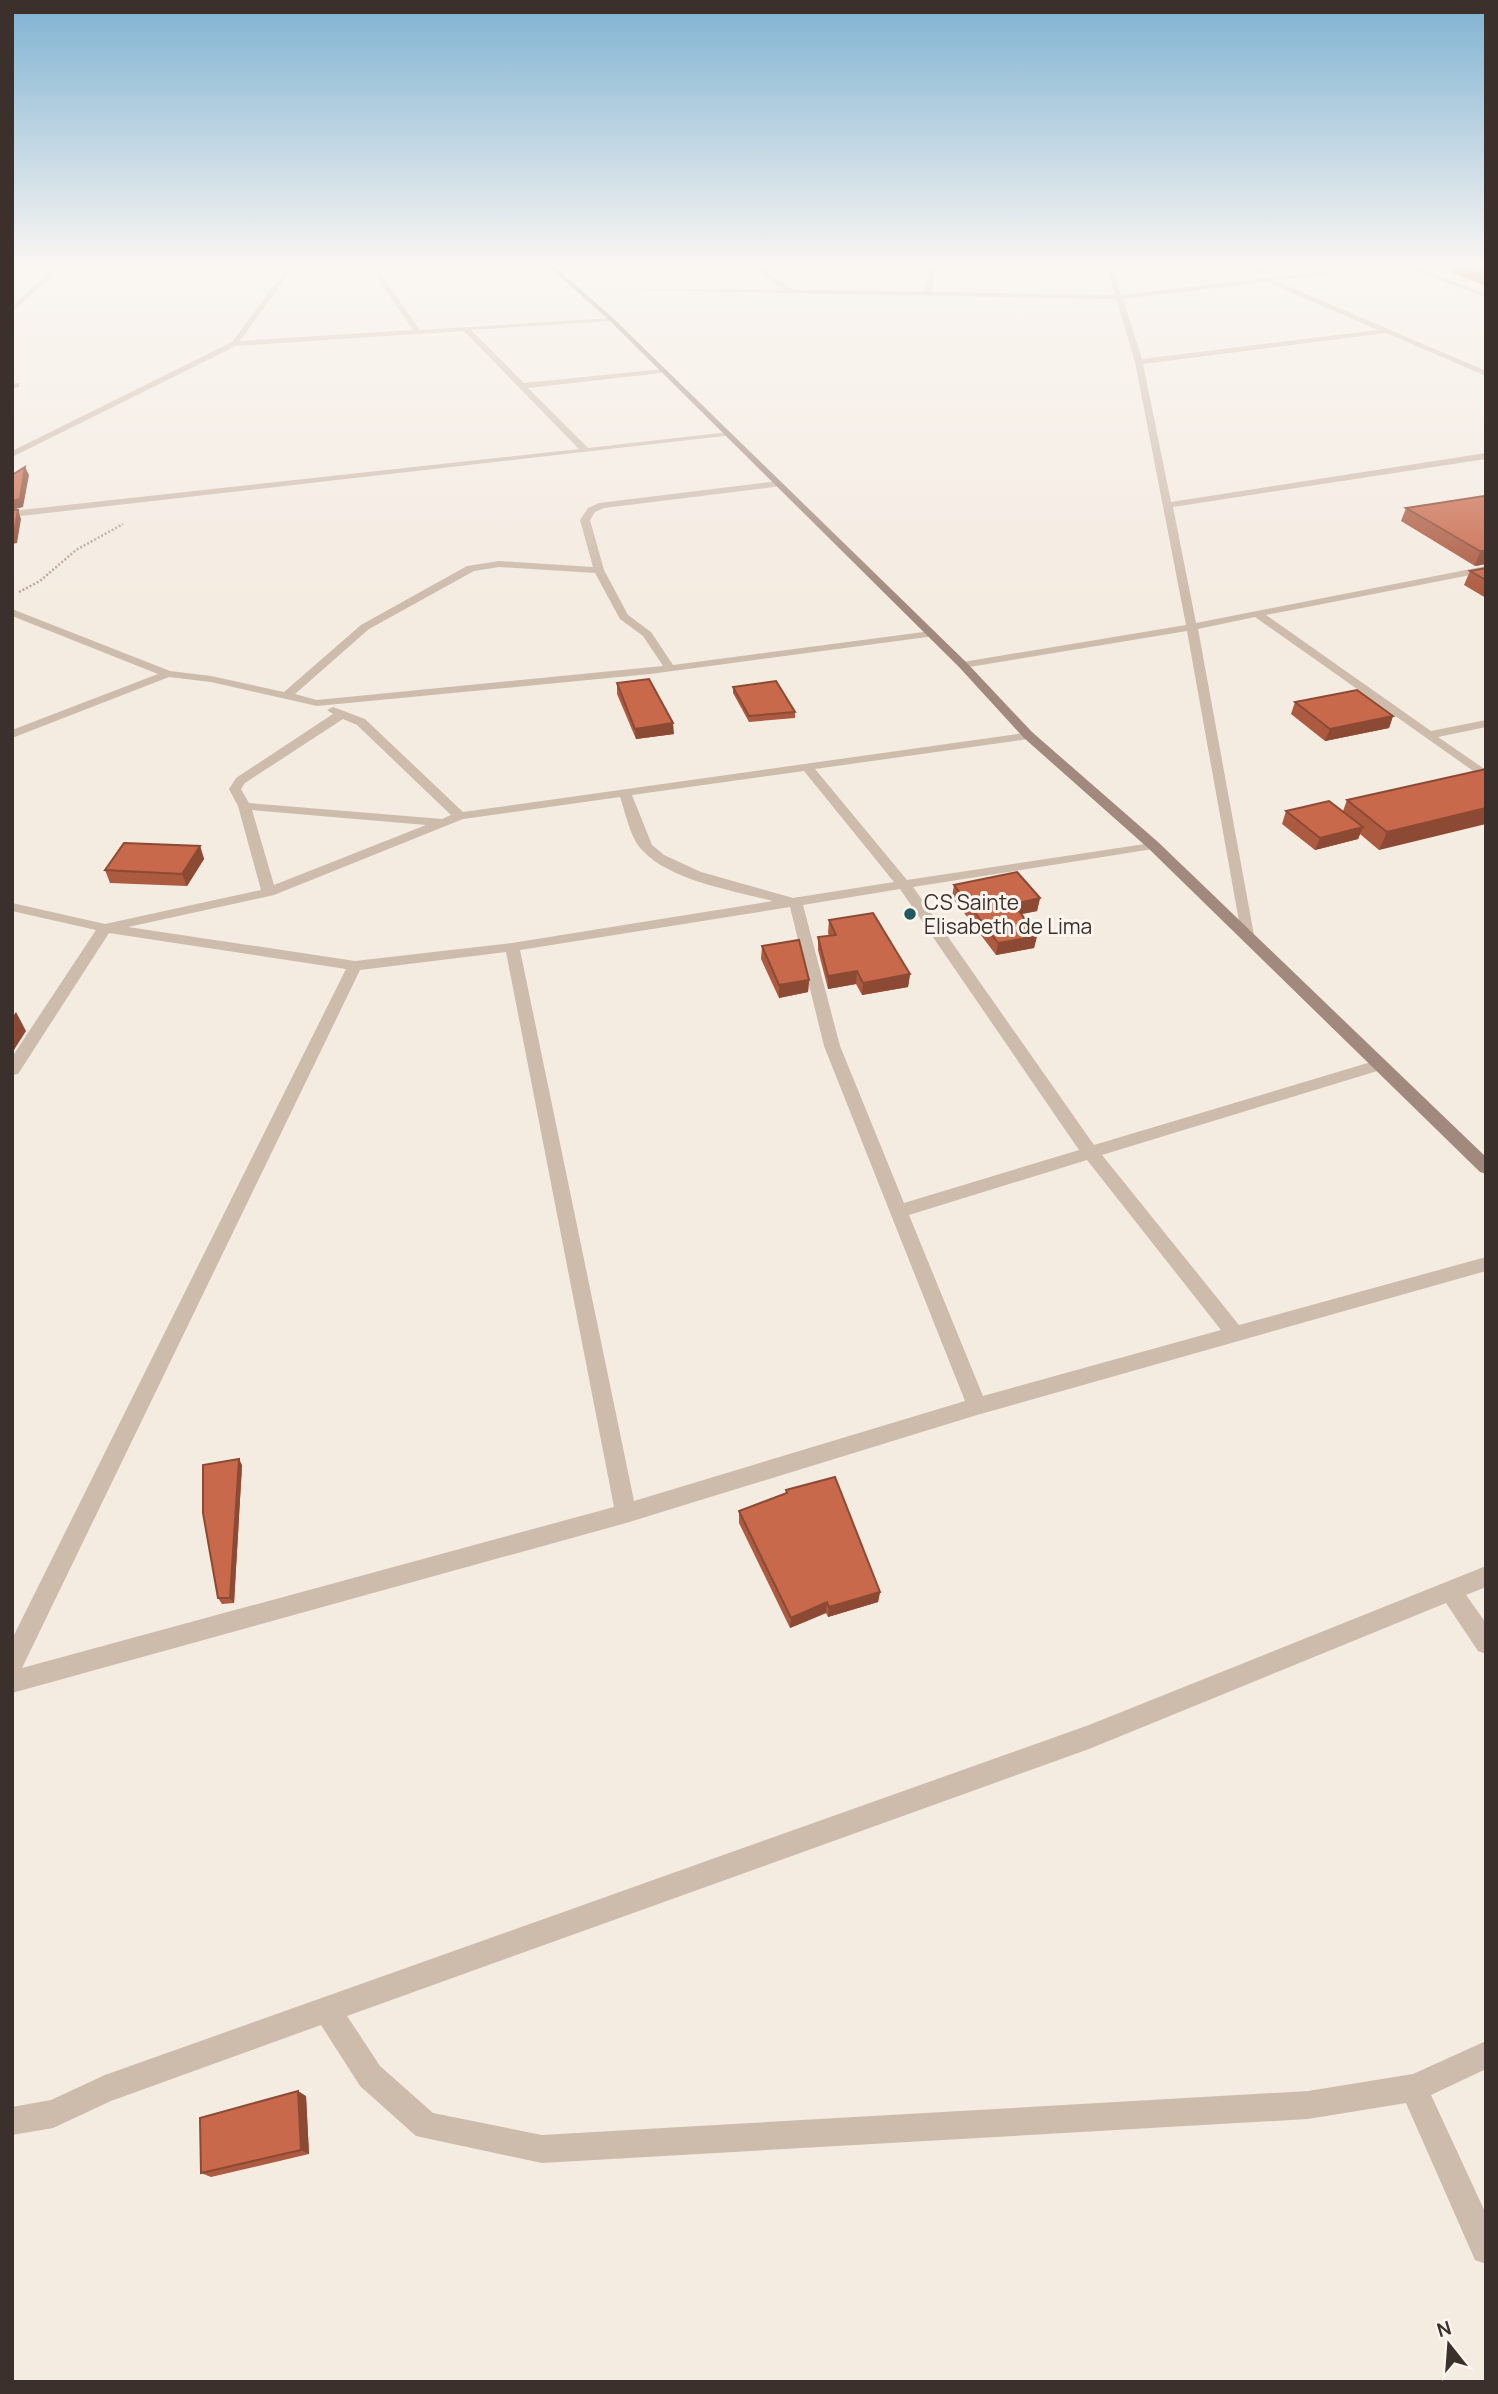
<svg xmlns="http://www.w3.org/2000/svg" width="1498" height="2394" viewBox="0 0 1498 2394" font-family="Manrope,sans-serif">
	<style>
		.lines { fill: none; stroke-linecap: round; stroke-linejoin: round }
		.path { stroke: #b9a596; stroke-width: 2.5; stroke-dasharray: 2 2; stroke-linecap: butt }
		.street { fill: #cdbbac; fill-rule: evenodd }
		.secondary { fill: #a18a7d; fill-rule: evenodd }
		.wall { fill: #ac5a40 }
		.shaded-wall { fill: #8c4a34 }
		.building { fill: #c8694b; stroke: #8c4a34; stroke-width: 2 }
		.poi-dot { fill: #1f5a5e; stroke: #fbf5ee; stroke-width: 2.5 }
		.labels { text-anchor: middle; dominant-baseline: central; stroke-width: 6; stroke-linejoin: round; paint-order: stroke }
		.poi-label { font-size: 21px; fill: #3b302b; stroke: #fbf5ee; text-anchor: start }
	</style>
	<rect width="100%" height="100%" fill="#f4ebe1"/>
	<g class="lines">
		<polyline class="path" points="19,592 40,581 76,550 123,524"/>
		<g class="street">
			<polygon points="12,266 101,266 53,269 50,278 12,312 12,306 45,276 48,269 12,270"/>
			<polygon points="288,266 294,266 240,341 413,330 369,266 375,266 420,330 613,318 611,321 471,330 524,383 664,369 661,373 528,388 588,448 729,432 733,435 12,517 12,511 579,449 464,331 236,346 12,457 12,451 232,342"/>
			<path d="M752,266H759L793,290L924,292L930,266H936L931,292L1115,295L1106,266H1112L1121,295L1272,277L1245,266H1253L1280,276L1386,266L1276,281L1486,371V376L1386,333L1143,364L1171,502L1486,453V459L1173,507L1196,623L1486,566V572L1266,615L1431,731L1486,720V727L1438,737L1486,770V780L1255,617L1198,629L1254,935L1252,938H1242L1187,631L963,668L957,665L963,662L1186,625L1135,362L1116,299L575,289L784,290ZM1267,282L1378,330L1142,359L1123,299Z"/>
			<polygon points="1404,266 1412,266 1486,294 1486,298"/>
			<polygon points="19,383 19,387 12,389 12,384"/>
			<path d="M779,481L783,484L782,486L604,508L595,512L590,520L604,570L628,615L651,632L673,665L931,631L935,632V636L650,674L317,706L211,682L169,677L12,738V730L158,674L12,616V609L170,671L211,676L284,692L361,625L467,566L499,561L593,567L580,520L588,508L599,503ZM499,567L595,573L620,619L643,636L663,666L317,700L295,694L369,629L474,571Z"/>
			<path d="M333,707L365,719L463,812L1032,732L1034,735L1028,739L815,769L907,880L1158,842V848L1153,849L913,887L1094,1145L1381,1059L1389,1064L1387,1068L1102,1155L1239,1325L1486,1257V1271L977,1415L626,1523L12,1693V1639L346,969L109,933L18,1074L12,1075V1057L96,930L12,911V903L105,924L261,890L238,806L229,789L236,778L333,714L327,710ZM343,719L357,725L451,815L442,819L249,803L241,789L245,783ZM804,771L894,882L793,898L701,872L664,855L652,845L632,795ZM620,797C626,814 630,838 643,851C671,881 735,891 773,901L512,943L355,961L128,927L274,895L463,819ZM252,810L426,825L274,885ZM900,889L1079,1150L904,1203L840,1046L803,905ZM790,907L824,1046L965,1401L634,1501L520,950ZM506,952L614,1507L22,1668L360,970ZM1087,1160L1221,1330L983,1396L909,1215Z"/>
			<polygon points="1486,1566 1486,1587 1466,1595 1486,1623 1486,1654 1478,1651 1446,1603 1089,1749 347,2016 380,2066 433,2113 542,2135 1308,2091 1413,2074 1486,2041 1486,2069 1431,2095 1486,2214 1486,2264 1475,2260 1406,2103 1308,2119 542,2163 416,2136 360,2086 321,2025 111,2101 53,2128 12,2135 12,2107 51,2100 105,2075 1089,1725"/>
		</g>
		<polygon class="secondary" points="548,266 554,266 613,318 967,663 1032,732 1158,842 1486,1157 1486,1174 1480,1172 1148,848 1024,738 959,667 609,320"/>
	</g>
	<g class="wall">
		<polygon points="1453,266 1486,266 1486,286 1451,272"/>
		<polygon points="1486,497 1486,564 1475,566 1401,521 1406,508"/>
		<polygon points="1486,568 1486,598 1464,585 1470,571"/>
		<polygon points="617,683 674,734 636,739 617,694"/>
		<polygon points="733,687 795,712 795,718 749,722 733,693"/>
		<polygon points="1295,702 1393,716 1389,728 1325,741 1291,714"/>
		<polygon points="1486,769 1379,850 1360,834 1358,839 1315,850 1282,824 1286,811 1343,811 1347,800"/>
		<polygon points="200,846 204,859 187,886 110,883 105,870"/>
		<polygon points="954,885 1040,898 1037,911 1021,914 1037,936 1034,948 996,955 952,897"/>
		<polygon points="829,920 910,974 908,987 862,995 856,984 828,989 818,950 818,937 829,936 828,933"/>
		<polygon points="762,946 809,980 808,992 779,998 761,959"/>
		<polygon points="242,1465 234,1603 222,1604 218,1598"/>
		<polygon points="786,1490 880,1592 878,1602 828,1617 826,1613 790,1628 739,1523 739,1511 786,1493"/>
		<polygon points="306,2096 309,2154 211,2177 201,2173"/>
	</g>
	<g class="shaded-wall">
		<polygon points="25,467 29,475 23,507 12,510 12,501"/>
		<polygon points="18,510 21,519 17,543 12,544 12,535"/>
		<polygon points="1480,551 1486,551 1486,564 1475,566"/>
		<polygon points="1393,716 1389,728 1325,741 1330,729"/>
		<polygon points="673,723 674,734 636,739 635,729"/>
		<polygon points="1486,808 1486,824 1379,850 1387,832"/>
		<polygon points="1363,827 1358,839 1315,850 1320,838"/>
		<polygon points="200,846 204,859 187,886 182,874"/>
		<polygon points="1040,898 1037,911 1012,916 1014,904"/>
		<polygon points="1037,936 1034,948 996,955 998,943"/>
		<polygon points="857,971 856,984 828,989 828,976"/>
		<polygon points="910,974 908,987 862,995 863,983"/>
		<polygon points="809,980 808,992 779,998 779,985"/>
		<polygon points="16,1012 26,1031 12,1053 12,1018"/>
		<polygon points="239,1459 242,1465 234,1603 230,1598"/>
		<polygon points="880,1592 878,1602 828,1617 829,1607"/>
		<polygon points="827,1602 826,1613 790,1628 791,1618"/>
		<polygon points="298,2091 306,2096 309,2154 301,2150"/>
	</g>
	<g class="building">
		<polygon points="1458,266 1486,266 1486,277"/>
		<polygon points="25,467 20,499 12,501 12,475"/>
		<polygon points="1484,496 1486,497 1486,551 1480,551 1406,508"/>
		<polygon points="12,510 18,510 14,535 12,535"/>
		<polygon points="1486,568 1486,580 1470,571"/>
		<polygon points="649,679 673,723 635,729 617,683"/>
		<polygon points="776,681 795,712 749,716 733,687"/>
		<polygon points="1357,690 1393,716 1330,729 1295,702"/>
		<polygon points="1486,769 1486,808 1387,832 1347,800"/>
		<polygon points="1329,801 1363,827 1320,838 1286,811"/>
		<polygon points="124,843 200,846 182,874 105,870"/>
		<polygon points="1017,872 1040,898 1014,904 1037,936 998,943 954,885"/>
		<polygon points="873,913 910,974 863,983 857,971 828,976 818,937 836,935 829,920"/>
		<polygon points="799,940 809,980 779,985 762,946"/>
		<polygon points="239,1459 230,1598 218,1598 203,1513 203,1465"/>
		<polygon points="835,1477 880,1592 829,1607 827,1602 791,1618 739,1511 787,1493 786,1490"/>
		<polygon points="298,2091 301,2150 201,2173 200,2118"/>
	</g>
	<linearGradient id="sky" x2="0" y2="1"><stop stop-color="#7eb2d2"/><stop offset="0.44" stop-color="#faf6f2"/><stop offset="1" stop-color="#faf6f2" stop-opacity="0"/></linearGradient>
	<rect width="1498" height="601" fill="url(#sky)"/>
	<circle class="poi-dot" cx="910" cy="914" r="7"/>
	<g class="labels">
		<g class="poi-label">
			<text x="924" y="902">CS Sainte<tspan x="924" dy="24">Elisabeth de Lima</tspan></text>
		</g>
	</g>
	<rect width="1498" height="2394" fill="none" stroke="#3b302b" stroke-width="28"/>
	<g transform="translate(1449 2345) rotate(343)" stroke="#fbf5ee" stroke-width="5" paint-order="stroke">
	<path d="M0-5L12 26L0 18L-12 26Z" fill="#3b302b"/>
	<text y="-10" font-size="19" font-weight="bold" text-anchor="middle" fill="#3b302b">N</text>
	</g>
</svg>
